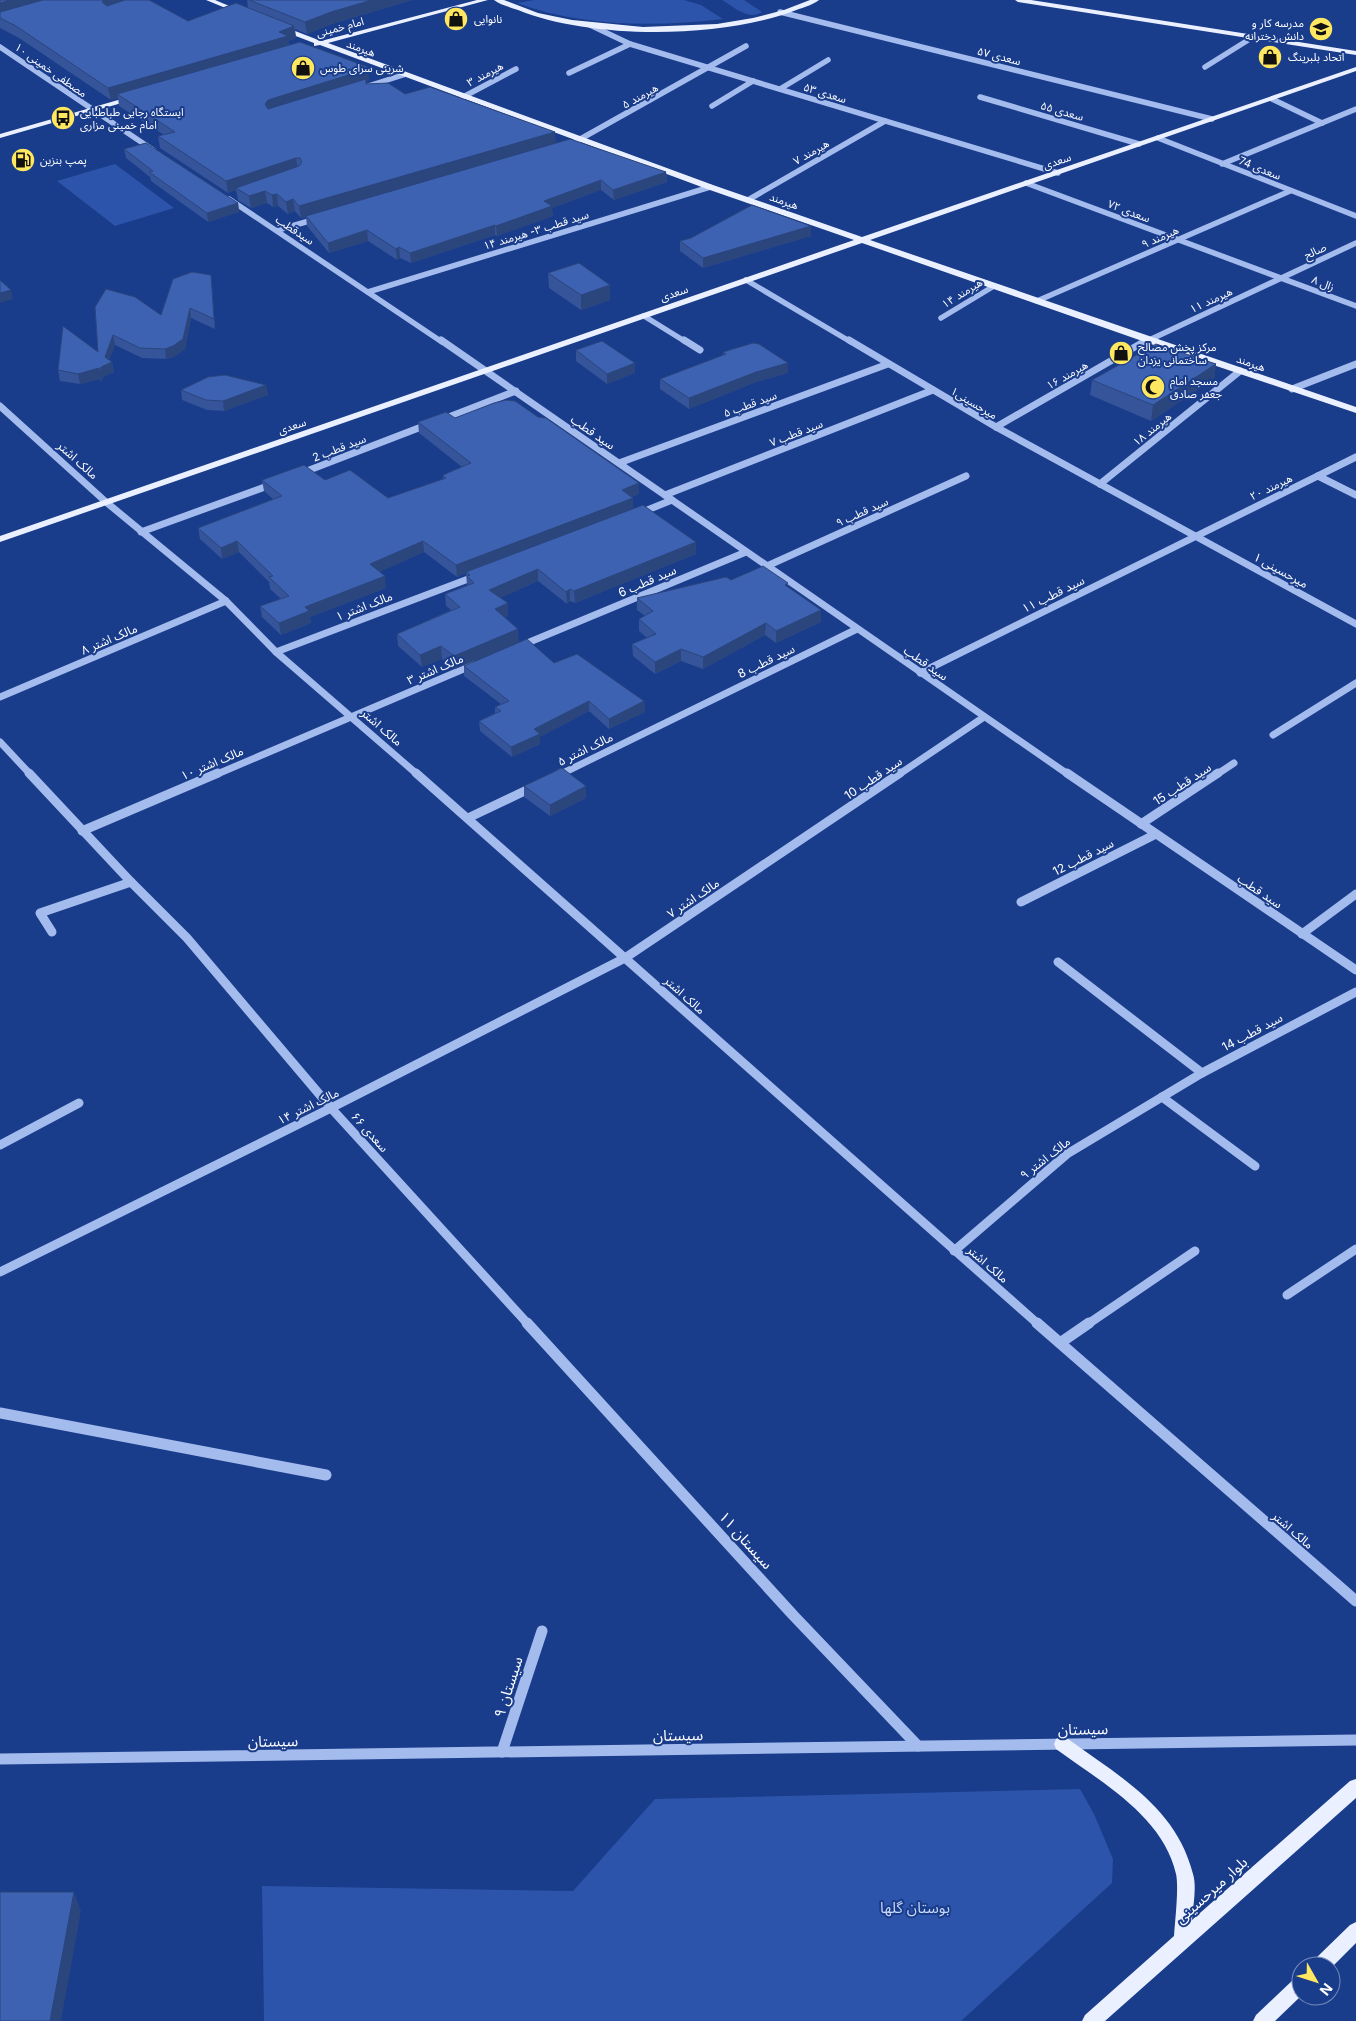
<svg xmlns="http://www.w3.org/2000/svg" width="1356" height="2021" viewBox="0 0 1356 2021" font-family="Inter,'Noto Sans Arabic',sans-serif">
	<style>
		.green { fill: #2c54aa }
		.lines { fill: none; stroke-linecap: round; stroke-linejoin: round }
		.minor-far3 { stroke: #a4bbee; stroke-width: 5.5 }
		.minor-far2 { stroke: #a4bbee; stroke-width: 7 }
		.minor-far1 { stroke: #a4bbee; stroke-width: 9 }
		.minor { stroke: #a4bbee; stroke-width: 11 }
		.major { fill: #eaf0ff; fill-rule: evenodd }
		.wall { fill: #355499 }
		.shaded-wall { fill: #2b457d }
		.building { fill: #3e62b2; stroke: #2b457d }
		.labels { text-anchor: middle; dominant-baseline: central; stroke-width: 4; stroke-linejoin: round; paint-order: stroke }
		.far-poi-label { font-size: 11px; fill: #fff; stroke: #193c8b; text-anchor: start }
		.far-street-label { font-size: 11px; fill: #fff; stroke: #193c8b }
		.street-label { font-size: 12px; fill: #fff; stroke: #193c8b }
		.near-street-label { font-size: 15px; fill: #fff; stroke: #193c8b }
		.near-park-label { font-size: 15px; fill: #c9d9fa; stroke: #193c8b }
	</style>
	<rect width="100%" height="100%" fill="#193c8b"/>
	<g class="green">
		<path d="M534,0H684L701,5L723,19C655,27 582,27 517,3Z"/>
		<path d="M722,0H744L762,12C748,21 734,7 722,0Z"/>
		<polygon points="115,164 174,208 115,226 57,181"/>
		<polygon points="1080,1789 1094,1814 1113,1859 1112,1883 961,2021 264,2021 262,1886 573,1891 655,1799"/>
	</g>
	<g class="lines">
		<g class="minor-far3">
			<polyline points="780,12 1212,119"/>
			<polyline points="590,25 630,44 1058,173"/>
			<polyline points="0,47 153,150"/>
			<polyline points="1205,67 1253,37"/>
			<polyline points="569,73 630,44"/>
			<polyline points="365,87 403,75"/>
			<polyline points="780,89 828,60"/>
			<polyline points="463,97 516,69"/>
			<polyline points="980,97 1139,144"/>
			<polyline points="1272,99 1322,123"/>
			<polyline points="712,106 753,81"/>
			<polyline points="1158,138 1356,216"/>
			<polyline points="575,142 746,46"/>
			<polyline points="1222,164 1356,109"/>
			<polyline points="1026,183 1356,306"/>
			<polyline points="229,199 442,342"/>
			<polyline points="748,200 885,121"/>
			<polyline points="278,230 316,219"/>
			<polyline points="746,280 851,342"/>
			<polyline points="368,292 710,187"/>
			<polyline points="1037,301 1290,191"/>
			<polyline points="644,316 686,342"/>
			<polyline points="941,318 994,286"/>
			<polyline points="1145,342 1356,243"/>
		</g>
		<g class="minor-far2">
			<polyline points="441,340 1069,775"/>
			<polyline points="684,340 700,350"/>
			<polyline points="849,340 996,427 1356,624"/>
			<polyline points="1292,389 1356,364"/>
			<polyline points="0,406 106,502 226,601 276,652 418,775"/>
			<polyline points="441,420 516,391"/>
			<polyline points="996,427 1147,340"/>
			<polyline points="619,463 888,364"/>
			<polyline points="299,474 429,424"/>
			<polyline points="1318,476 1356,495"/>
			<polyline points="1100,484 1240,371"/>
			<polyline points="665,495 933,390"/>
			<polyline points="640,513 672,500"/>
			<polyline points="141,532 273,484"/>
			<polyline points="767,566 966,476"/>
			<polyline points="520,646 746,552"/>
			<polyline points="276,652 476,576"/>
			<polyline points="920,673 1356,457"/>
			<polyline points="0,697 226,601"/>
			<polyline points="1273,735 1356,683"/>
			<polyline points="0,742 31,775"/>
			<polyline points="215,775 473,665"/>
			<polyline points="559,775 857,629"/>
			<polyline points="898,775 984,717"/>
			<polyline points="1216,775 1234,763"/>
		</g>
		<g class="minor-far1">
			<polyline points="29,773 131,882 187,938 331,1108 528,1324"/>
			<polyline points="416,773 1038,1324"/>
			<polyline points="1067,773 1356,970"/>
			<polyline points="556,776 561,773"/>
			<polyline points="468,818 533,787"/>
			<polyline points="1141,824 1218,773"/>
			<polyline points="82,831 218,773"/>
			<polyline points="1021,902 1156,834"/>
			<polyline points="52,932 40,913 131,882"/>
			<polyline points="1302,934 1356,894"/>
			<polyline points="1058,962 1202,1073"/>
			<polyline points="1162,1097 1255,1166"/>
			<polyline points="0,1145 79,1103"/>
			<polyline points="954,1251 1067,1154 1202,1073 1356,992"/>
			<polyline points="0,1272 331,1108 625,958 900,773"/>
			<polyline points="1287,1295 1356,1249"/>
			<polyline points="1088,1324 1195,1251"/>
		</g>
		<g class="minor">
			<polyline points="527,1323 793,1615 918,1746"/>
			<polyline points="1037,1323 1356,1601"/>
			<polyline points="1060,1343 1089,1323"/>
			<polyline points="0,1413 326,1475"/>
			<polyline points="502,1752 542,1631"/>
			<polyline points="0,1759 1356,1740"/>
		</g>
		<g class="major">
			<polygon points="206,0 215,0 246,13 240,14"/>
			<polygon points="477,0 488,0 328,43 713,185 862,237 1356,67 1356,71 870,240 1356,407 1356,413 1145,342 862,243 0,542 0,536 854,240 707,189 320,45 314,46 314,43 275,28 282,26 321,41"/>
			<path d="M494,0H504L538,13L572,20L643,27L717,24L753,18L784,10L810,0H819C814,4 806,7 799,9C724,39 592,40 518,10C510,7 500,5 494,0Z"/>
			<polygon points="1015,0 1031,0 1356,51 1356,55 1018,2"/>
			<polygon points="132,96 139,98 0,138 0,134"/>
			<path d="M1062,1736L1068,1739C1120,1777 1176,1807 1193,1874C1197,1887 1193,1906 1192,1920L1350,1781L1356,1779V1798L1105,2021H1082L1085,2015L1174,1936C1175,1921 1179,1887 1176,1874C1163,1816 1101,1782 1056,1749L1054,1744L1056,1739Z"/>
			<polygon points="1356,1922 1356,1943 1331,1968 1331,1966 1311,1966 1314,1960 1350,1925"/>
			<polygon points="1301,1975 1301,1996 1275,2021 1253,2021 1256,2015 1295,1978"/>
		</g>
	</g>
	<g class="wall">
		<polygon points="0,0 188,21 248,8 247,0 412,0 332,24 307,34 295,29 296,38 288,41 289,45 369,79 369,81 367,81 367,84 405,94 556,143 666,172 667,182 614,200 601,190 552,208 553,216 497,236 495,235 411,263 400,258 397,260 368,241 329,253 307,226 306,217 301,218 295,211 288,214 278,206 273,207 267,203 251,208 238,200 236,190 228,193 160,148 158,136 164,135 119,106 118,98 111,100 19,38 0,28"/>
		<polygon points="124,149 238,203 239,212 208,222 151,181 150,177 126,158"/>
		<polygon points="811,226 811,236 703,268 680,251 680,241"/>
		<polygon points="548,273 610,300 581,310 549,288"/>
		<polygon points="212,285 215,329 191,318 185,349 174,357 166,359 142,358 115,345 109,360 112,362 114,372 103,377 101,382 100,379 80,384 60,381 58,370 98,352 106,289 161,315"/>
		<polygon points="576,350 635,373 607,384 576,361"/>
		<polygon points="723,352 788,373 756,382 689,409 660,389 660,379 723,355"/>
		<polygon points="1216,364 1214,379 1151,421 1090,395 1092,380"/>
		<polygon points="266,385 268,395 224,411 207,410 182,400 181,390"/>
		<polygon points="455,418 639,494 632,497 633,509 696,542 696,554 575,603 570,601 567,604 538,581 500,598 508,616 505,617 519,642 455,669 442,659 422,667 398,646 397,634 451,610 446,606 445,594 467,585 466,573 457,577 424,552 379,572 386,588 310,617 311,623 281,635 262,617 260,606 281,599 270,589 269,582 239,552 222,559 200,539 198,528 273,499 264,491 262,480 325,480 388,498 443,479 443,475 462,467 419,433 418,422"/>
		<polygon points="731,580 788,588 821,622 776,643 765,635 703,669 681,661 655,674 633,656 632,644 647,638 639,631 639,619 645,616 637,610 637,598"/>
		<polygon points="554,663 644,701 645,712 609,729 589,711 540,737 540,744 512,757 480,731 479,721 495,713 495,707 501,704 464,676 464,666"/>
		<polygon points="524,786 586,786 586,798 550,816 524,797"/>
	</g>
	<g class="shaded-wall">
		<polygon points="10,0 46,0 0,16 0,3"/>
		<polygon points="104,0 133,0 104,14 102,2"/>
		<polygon points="372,0 412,0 332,24 307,34 305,22 331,12"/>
		<polygon points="294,26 296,38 288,41 289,48 117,94 118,98 111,100 108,88 279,32"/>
		<polygon points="368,67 369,79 369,81 367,81 367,91 270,112 265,104 268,100"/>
		<polygon points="555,132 556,144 301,218 299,206"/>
		<polygon points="296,158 298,170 236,188 236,190 228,193 226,181"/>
		<polygon points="666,172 667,182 614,200 613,190"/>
		<polygon points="601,180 601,190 552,208 553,216 497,236 496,226 544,201"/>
		<polygon points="265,191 267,203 251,208 249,196"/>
		<polygon points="277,194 278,206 273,207 272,195"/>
		<polygon points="293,199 295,211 288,214 286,202"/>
		<polygon points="238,203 239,212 208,222 207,213"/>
		<polygon points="495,225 495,235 411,263 410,253"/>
		<polygon points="811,226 811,236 703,268 703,258"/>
		<polygon points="367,230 368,241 329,253 328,243"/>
		<polygon points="399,247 400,258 397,260 396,249"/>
		<polygon points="610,285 610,300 581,310 581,295"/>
		<polygon points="11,290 13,299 0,303 0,293"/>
		<polygon points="190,308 191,318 185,349 174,357 166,359 165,349"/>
		<polygon points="113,335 115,345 108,363 112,362 114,372 103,377 101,382 100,379 80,384 78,374 105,357"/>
		<polygon points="635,363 635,373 607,384 607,374"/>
		<polygon points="788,363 788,373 756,382 689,409 689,398 756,372"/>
		<polygon points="1216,364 1214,379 1151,421 1153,405"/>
		<polygon points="266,385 268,395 224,411 223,401"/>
		<polygon points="639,483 639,494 622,501 622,490"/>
		<polygon points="633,498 633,509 466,572 466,573 457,577 456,565"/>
		<polygon points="237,541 239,552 222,559 221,548"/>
		<polygon points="423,541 424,552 371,576 370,564"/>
		<polygon points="696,542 696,554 575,603 574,591"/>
		<polygon points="538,569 538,581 490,603 489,590"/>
		<polygon points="385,576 386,588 310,617 311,623 281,635 279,623 305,607"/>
		<polygon points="570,589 570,601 567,604 566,592"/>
		<polygon points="508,603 508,616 496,621 495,609"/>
		<polygon points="821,610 821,622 776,643 776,631"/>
		<polygon points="766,623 765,635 703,669 703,657"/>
		<polygon points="518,629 519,642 455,669 454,656"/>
		<polygon points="441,646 442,659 422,667 420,655"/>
		<polygon points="681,649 681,661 655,674 655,662"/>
		<polygon points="589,701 589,711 540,737 540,744 512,757 511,747 534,729"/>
		<polygon points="644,701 645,712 609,729 609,719"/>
		<polygon points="586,786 586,798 550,816 550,805"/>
		<polygon points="74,1892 81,1911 61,2021 50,2021"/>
	</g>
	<g class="building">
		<polygon points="0,0 10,0 0,3"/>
		<polygon points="43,0 104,0 102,2 107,6 125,0 149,0 188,21 236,3 294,26 279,32 288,36 108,88 16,26 0,18 0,12"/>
		<polygon points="249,0 372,0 331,12 305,22"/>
		<polygon points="300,42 368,67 368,69 268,100 265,104 268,109 366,79 366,84 388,83 405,94 430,87 555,132 299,206 293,199 286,202 277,194 272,195 265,191 249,196 236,188 299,166 302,162 300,158 296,158 226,181 158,136 175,132 117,94"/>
		<polygon points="570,139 666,172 613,190 601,180 544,201 552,206 496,226 495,225 410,253 399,247 396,249 367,230 328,243 306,216"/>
		<polygon points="146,143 238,203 207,213 149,172 153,171 124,149"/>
		<polygon points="752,205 811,226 703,258 680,241 691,238"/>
		<polygon points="579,263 610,285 581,295 548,273"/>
		<polygon points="192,272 211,275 214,319 190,308 183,339 173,346 165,349 140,348 113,335 105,357 112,362 101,367 99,372 99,368 78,374 58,370 63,326 98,352 95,307 106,289 135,297 161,315 173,279"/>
		<polygon points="0,280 11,290 0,293"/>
		<polygon points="602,341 635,363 607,374 576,350"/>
		<polygon points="753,343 759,344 788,363 756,372 689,398 660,379 726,354 723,352"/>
		<polygon points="1156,344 1216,364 1153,405 1092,380"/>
		<polygon points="225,375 266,385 223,401 206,400 181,390 208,377"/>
		<polygon points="506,400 515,401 538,417 546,418 639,483 622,490 633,498 456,565 423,541 370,564 385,576 305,607 309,611 279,623 260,606 289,596 269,577 273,576 237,541 221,548 198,528 282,496 262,480 304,465 325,480 350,470 388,498 446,478 443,475 471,463 418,422 446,412 455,418 494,403"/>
		<polygon points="643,505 696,542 574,591 570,589 566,592 538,569 489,590 508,603 495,609 518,629 454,656 441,646 420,655 397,634 460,607 445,594 474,583 467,576 470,575 466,572"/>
		<polygon points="763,566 788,583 785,585 821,610 776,631 766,623 703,657 681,649 655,662 632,644 656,634 639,619 653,611 637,598 726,577 731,580"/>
		<polygon points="527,639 554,663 577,654 644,701 609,719 589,701 534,729 540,734 511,747 479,721 501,711 495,707 509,701 464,666"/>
		<polygon points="562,768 586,786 550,805 524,786"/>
		<polygon points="0,1892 74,1892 50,2021 0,2021"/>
	</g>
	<defs>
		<g id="shop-disc" transform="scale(1.25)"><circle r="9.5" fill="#ffe760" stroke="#193c8b"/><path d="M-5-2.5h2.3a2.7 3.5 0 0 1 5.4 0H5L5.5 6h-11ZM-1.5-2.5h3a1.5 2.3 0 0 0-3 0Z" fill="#111"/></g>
		<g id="school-disc" transform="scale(1.25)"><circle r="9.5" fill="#ffe760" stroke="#193c8b"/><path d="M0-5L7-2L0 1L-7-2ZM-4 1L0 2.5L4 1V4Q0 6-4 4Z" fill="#111"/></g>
		<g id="bus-disc" transform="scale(1.25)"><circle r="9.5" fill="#ffe760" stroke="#193c8b"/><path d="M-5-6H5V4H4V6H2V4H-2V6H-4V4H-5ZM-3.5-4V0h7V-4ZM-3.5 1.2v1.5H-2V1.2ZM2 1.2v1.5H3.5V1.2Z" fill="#111"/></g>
		<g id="fuel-disc" transform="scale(1.25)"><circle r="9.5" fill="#ffe760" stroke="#193c8b"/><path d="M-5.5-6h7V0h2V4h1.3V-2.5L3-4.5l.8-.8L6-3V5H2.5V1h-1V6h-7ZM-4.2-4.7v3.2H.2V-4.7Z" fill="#111"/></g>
		<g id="mosque-disc" transform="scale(1.25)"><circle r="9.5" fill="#ffe760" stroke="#193c8b"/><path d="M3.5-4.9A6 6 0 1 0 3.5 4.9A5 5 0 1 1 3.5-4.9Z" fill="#111"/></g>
	</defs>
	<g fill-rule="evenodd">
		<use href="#shop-disc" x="456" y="19"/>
		<use href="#school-disc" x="1321" y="29"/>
		<use href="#shop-disc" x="1270" y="57"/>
		<use href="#shop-disc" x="303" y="68"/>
		<use href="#bus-disc" x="63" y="118"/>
		<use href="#fuel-disc" x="23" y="160"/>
		<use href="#shop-disc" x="1121" y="353"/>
		<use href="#mosque-disc" x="1153" y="387"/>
	</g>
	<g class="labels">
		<g class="far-poi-label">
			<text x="474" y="19">نانوایی</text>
			<text x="1304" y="23" text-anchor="end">مدرسه کار و<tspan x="1304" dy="13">دانش دخترانه</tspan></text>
			<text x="1288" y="57">اتحاد بلبرینگ</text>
			<text x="320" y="68">شرینی سرای طوس</text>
			<text x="80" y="112">ایستگاه رجایی طباطبایی<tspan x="80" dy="13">امام خمینی مزاری</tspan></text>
			<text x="40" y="160">پمپ بنزین</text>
			<text x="1138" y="347">مرکز پخش مصالح<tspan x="1138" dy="13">ساختمانی یزدان</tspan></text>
			<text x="1170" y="381">مسجد امام<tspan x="1170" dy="13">جعفر صادق</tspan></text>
		</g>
		<g class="far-street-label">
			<text transform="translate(340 27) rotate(-15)">امام خمینی</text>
			<text transform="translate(361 48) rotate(20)">هیرمند</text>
			<text transform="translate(999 56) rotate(14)">سعدی ۵۷</text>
			<text transform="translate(51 70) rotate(35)">مصطفی خمینی ۱۰</text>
			<text transform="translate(485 74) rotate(-28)">هیرمند ۳</text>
			<text transform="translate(825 93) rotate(17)">سعدی ۵۳</text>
			<text transform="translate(640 96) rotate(-29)">هیرمند ۵</text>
			<text transform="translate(1062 111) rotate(16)">سعدی ۵۵</text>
			<text transform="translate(811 152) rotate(-30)">هیرمند ۷</text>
			<text transform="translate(1057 161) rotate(-19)">سعدی</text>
			<text transform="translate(1260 168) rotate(22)">سعدی 74</text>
			<text transform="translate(784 201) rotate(19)">هیرمند</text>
			<text transform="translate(1129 211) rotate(21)">سعدی ۷۲</text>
			<text transform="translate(295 230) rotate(34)">سیدقطب</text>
			<text transform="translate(536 230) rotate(-17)">سید قطب ۳- هیرمند ۱۴</text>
			<text transform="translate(1160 237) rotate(-24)">هیرمند ۹</text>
			<text transform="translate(1315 251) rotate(-25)">صالح</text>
			<text transform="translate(1323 283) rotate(21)">زال ۸</text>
			<text transform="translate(674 293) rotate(-19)">سعدی</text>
			<text transform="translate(962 293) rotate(-32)">هیرمند ۱۴</text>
			<text transform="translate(1211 300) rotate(-25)">هیرمند ۱۱</text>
			<text transform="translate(1251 363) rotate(19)">هیرمند</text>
			<text transform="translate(1067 375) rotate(-30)">هیرمند ۱۶</text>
			<text transform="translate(974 403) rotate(31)">میرحسینی۱</text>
			<text transform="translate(750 404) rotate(-20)">سید قطب ۵</text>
			<text transform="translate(292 426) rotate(-19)">سعدی</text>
			<text transform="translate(1152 429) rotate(-39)">هیرمند ۱۸</text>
			<text transform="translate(796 433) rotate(-21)">سید قطب ۷</text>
			<text transform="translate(339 448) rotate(-21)">سید قطب 2</text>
			<text transform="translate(1271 487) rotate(-26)">هیرمند ۲۰</text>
			<text transform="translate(862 512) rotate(-24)">سید قطب ۹</text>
		</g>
		<g class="street-label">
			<text transform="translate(593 432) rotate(35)">سید قطب</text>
			<text transform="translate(78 460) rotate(42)">مالک اشتر</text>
			<text transform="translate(1281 570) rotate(29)">میرحسینی ۱</text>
			<text transform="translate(647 581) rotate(-23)">سید قطب 6</text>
			<text transform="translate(1053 594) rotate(-26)">سید قطب ۱۱</text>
			<text transform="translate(364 606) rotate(-21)">مالک اشتر ۱</text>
			<text transform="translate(109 639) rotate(-23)">مالک اشتر ۸</text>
			<text transform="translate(766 661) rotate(-26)">سید قطب 8</text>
			<text transform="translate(926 663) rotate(35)">سید قطب</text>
			<text transform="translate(435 669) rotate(-23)">مالک اشتر ۳</text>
			<text transform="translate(382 727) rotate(41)">مالک اشتر</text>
			<text transform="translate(585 749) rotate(-26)">مالک اشتر ۵</text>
			<text transform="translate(212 763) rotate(-23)">مالک اشتر ۱۰</text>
			<text transform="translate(873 778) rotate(-34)">سید قطب 10</text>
			<text transform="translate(1182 784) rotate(-33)">سید قطب 15</text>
			<text transform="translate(1083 857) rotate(-27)">سید قطب 12</text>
			<text transform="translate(1260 891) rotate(34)">سید قطب</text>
			<text transform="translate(693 898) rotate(-34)">مالک اشتر ۷</text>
			<text transform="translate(685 995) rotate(42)">مالک اشتر</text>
			<text transform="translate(1252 1032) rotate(-28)">سید قطب 14</text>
			<text transform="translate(308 1106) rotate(-26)">مالک اشتر ۱۴</text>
			<text transform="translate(370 1132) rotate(48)">سعدی ۶۶</text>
			<text transform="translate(1045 1158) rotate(-38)">مالک اشتر ۹</text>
			<text transform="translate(988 1264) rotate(41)">مالک اشتر</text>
			<text transform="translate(1293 1530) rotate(41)">مالک اشتر</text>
		</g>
		<g class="near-street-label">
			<text transform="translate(746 1540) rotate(48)">سیستان ۱۱</text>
			<text transform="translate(508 1687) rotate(-72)">سیستان ۹</text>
			<text transform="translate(1083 1729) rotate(-1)">سیستان</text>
			<text transform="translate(678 1735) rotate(-1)">سیستان</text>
			<text transform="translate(273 1741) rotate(-1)">سیستان</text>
			<text transform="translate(1211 1890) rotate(-42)">بلوار میرحسینی</text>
		</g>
		<g class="near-park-label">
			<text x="915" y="1907">بوستان گلها</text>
		</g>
	</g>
	<g transform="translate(1316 1981) rotate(129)"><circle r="24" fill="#193c8b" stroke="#758ab9"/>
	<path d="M0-4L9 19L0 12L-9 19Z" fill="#ffe760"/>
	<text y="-8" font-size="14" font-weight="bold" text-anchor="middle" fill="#ffffff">N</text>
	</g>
</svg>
